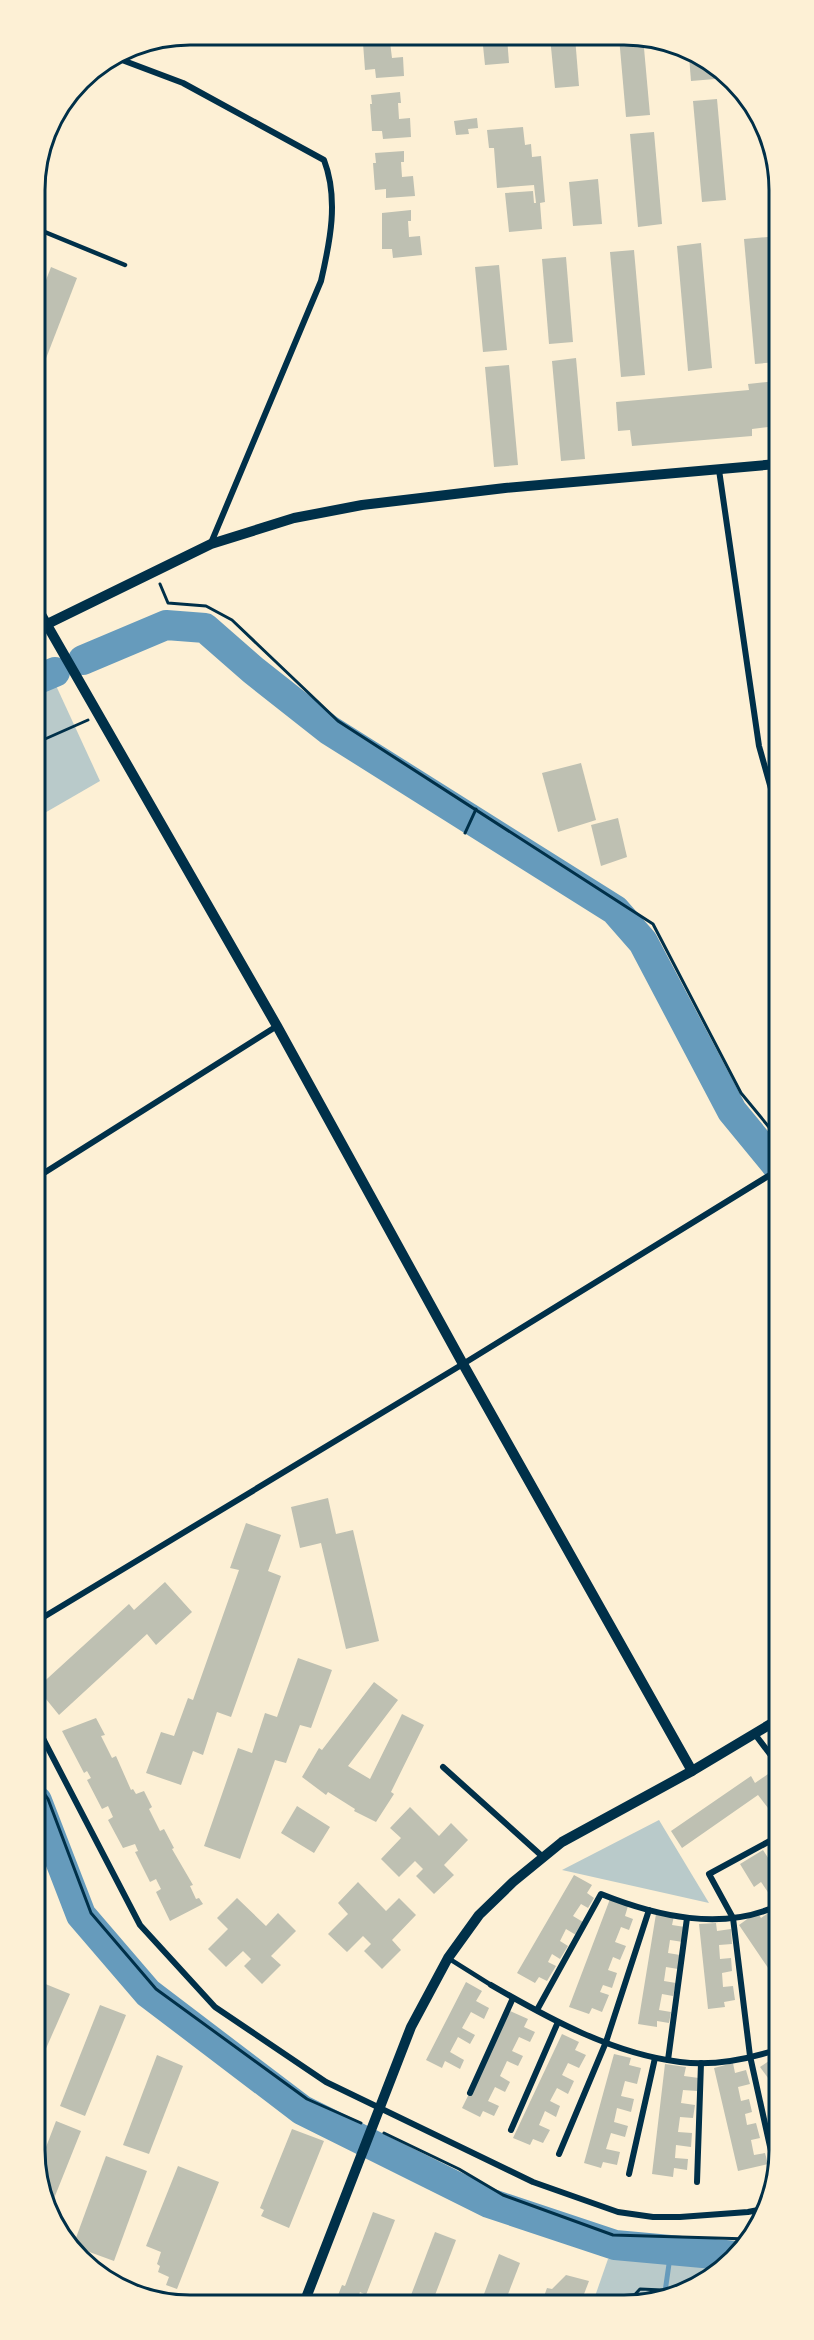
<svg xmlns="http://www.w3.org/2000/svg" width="814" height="2340" viewBox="0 0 814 2340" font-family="'Nunito Sans',sans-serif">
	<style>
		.green { fill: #b9caca }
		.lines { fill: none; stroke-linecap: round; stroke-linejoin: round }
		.stream { stroke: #669bbc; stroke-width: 5 }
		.river { stroke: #669bbc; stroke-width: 30 }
		.building { fill: #bec0b2 }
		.path { stroke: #003049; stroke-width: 3 }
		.service { stroke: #003049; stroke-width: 4.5 }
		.minor { stroke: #003049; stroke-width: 6 }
		.tertiary { stroke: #003049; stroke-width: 10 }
		.rim { fill: none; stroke: #003049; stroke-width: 3 }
	</style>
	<rect width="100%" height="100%" fill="#fdf0d5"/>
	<g class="green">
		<polygon points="41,653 100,781 36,818 36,656"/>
		<polygon points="659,1820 709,1903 562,1870"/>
		<polygon points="608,2259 729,2263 702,2285 655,2302 593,2302"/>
	</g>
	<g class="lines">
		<polyline class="stream" points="664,2299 671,2250"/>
		<g class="river">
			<polyline points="83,660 166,625 205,628 253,670 329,730 615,910 643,942 732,1111 778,1167"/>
			<polyline points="36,680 55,672"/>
			<polyline points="37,1801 81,1915 148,1993 302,2110 489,2203 615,2245 736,2256"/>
		</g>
	</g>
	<g class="building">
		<polygon points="364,36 393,36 394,42 390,42 392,58 403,57 404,76 376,78 375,69 365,70 363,43 365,43"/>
		<polygon points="482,36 507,37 509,63 485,65"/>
		<polygon points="550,37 575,37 579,86 555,88"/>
		<polygon points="619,37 643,37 650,115 626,117"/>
		<polygon points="689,56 714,70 715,79 691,81"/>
		<polygon points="400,92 401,103 398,103 399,119 410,118 411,137 383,139 382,131 372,131 370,104 372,104 371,95"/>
		<polygon points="717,99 726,200 702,202 693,101"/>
		<polygon points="477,118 478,128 468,129 469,134 456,135 454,121"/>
		<polygon points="523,127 525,145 531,144 532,157 541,156 545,202 540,203 542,229 509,232 505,193 533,191 534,203 536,203 534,185 497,188 494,148 489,148 487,130"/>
		<polygon points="654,132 662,224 638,227 630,134"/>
		<polygon points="764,137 776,159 776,195 770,196"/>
		<polygon points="404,151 404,162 401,162 402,177 413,176 415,196 386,198 386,189 375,190 373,163 376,163 375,153"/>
		<polygon points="598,179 602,224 573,226 569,182"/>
		<polygon points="411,210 411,221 408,221 409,237 420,236 422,255 393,258 392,249 382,249 382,213"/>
		<polygon points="768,237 777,338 777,362 755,364 744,239"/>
		<polygon points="701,243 712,368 688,371 677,246"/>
		<polygon points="634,250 645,375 621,377 610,252"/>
		<polygon points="566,257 573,342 549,344 542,259"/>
		<polygon points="499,265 507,350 483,352 475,267"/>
		<polygon points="51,267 77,278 35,387 35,309"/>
		<polygon points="576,358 585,459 561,461 552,361"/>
		<polygon points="509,365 518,465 494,467 485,367"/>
		<polygon points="777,381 777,426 752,429 752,436 632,446 630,430 618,431 616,402 749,390 748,384"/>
		<polygon points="581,763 596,820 558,832 542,773"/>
		<polygon points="618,818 627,857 601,866 591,825"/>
		<polygon points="328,1498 336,1534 353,1530 379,1641 346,1649 321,1543 300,1548 291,1507"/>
		<polygon points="246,1523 281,1535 268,1571 281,1576 231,1717 217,1712 203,1755 193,1751 181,1785 146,1773 161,1732 174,1736 188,1698 193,1700 239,1570 230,1568"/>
		<polygon points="165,1582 192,1612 156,1645 147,1634 59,1715 37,1688 129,1604 134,1610"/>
		<polygon points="298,1658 332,1670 311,1728 300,1725 286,1763 275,1760 240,1859 204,1846 238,1748 252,1753 265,1713 277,1717"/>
		<polygon points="374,1682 398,1700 348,1766 370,1779 402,1714 424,1725 391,1792 394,1794 376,1822 354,1811 355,1809 328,1792 326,1795 302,1777 319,1748 322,1750"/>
		<polygon points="96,1718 105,1735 101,1736 112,1758 116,1756 131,1790 133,1789 136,1794 144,1791 152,1807 149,1809 160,1831 164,1829 174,1848 172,1849 193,1885 190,1886 196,1899 199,1898 203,1904 170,1921 156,1892 161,1889 156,1879 150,1882 135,1852 138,1851 135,1844 123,1848 108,1820 113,1817 108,1806 102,1809 87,1780 91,1778 87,1771 84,1773 62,1731"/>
		<polygon points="771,1772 779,1783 779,1822 758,1795 682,1848 671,1831 751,1776 755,1783"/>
		<polygon points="297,1806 330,1827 314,1853 281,1833"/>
		<polygon points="410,1807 439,1836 451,1823 468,1840 444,1865 454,1875 434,1894 416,1876 423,1869 415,1861 399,1877 381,1859 401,1838 390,1828"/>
		<polygon points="763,1850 772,1864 775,1862 779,1868 779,1894 772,1898 761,1882 754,1887 740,1864"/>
		<polygon points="574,1875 592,1885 587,1893 594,1898 588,1908 581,1904 573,1916 583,1922 576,1935 566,1929 560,1941 568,1946 560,1959 552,1954 548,1962 556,1966 547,1981 539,1977 535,1983 517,1973"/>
		<polygon points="358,1882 386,1911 399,1898 416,1915 392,1940 401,1950 382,1969 364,1951 371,1944 363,1936 347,1952 328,1934 348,1914 338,1903"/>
		<polygon points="237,1898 266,1926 278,1913 296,1931 271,1956 281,1965 262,1984 244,1966 251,1959 243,1951 226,1967 208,1949 228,1929 217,1918"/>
		<polygon points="610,1899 628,1906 625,1916 633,1919 629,1930 621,1927 615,1942 626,1946 620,1960 613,1957 608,1970 617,1973 612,1988 603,1985 600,1992 609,1995 602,2012 592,2008 589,2014 569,2007"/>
		<polygon points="757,1912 761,1918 770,1912 778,1924 769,1930 779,1942 779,1984 739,1925"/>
		<polygon points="656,1914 674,1916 672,1925 685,1927 683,1942 670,1940 668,1953 680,1955 678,1969 666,1967 664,1981 676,1983 673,1996 662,1994 659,2010 671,2012 669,2023 657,2021 657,2027 638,2024"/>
		<polygon points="716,1923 717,1931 731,1929 732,1944 719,1945 720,1959 731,1958 732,1971 722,1973 723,1987 733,1986 735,2000 724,2002 725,2007 708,2009 699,1924"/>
		<polygon points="466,1982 482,1991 476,2001 489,2008 484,2019 471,2012 462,2028 475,2035 470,2044 458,2037 450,2052 464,2060 460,2069 445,2061 442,2068 426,2060"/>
		<polygon points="43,1983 70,1994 37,2069 37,1997"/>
		<polygon points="100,2005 126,2015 85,2116 60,2106"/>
		<polygon points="510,2011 528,2019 524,2027 535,2032 530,2042 519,2037 512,2051 523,2056 518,2066 507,2061 500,2076 510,2082 505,2092 495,2087 488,2101 499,2106 494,2116 483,2111 480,2117 462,2108"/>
		<polygon points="562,2034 579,2042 575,2050 586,2055 579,2068 568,2063 562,2075 574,2081 568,2094 557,2088 550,2101 560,2106 556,2117 545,2111 539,2125 550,2130 543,2143 533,2139 530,2145 513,2138"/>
		<polygon points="614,2054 631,2058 629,2065 641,2068 637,2084 625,2081 621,2096 634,2099 631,2112 617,2108 614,2122 628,2126 625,2137 611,2133 606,2149 620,2152 617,2165 603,2162 601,2168 584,2163"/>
		<polygon points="157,2055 183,2066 149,2154 123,2145"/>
		<polygon points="776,2056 779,2060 779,2093 760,2067"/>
		<polygon points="733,2063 735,2073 746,2070 750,2084 738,2087 741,2101 749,2099 752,2112 745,2114 747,2125 756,2123 760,2138 751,2140 754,2155 765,2153 768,2164 738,2171 714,2068"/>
		<polygon points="665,2064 686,2067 684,2076 699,2078 697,2091 683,2090 681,2103 695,2105 693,2118 680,2117 678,2132 692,2133 691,2147 676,2145 675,2158 688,2159 687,2170 674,2168 673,2177 652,2174"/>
		<polygon points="56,2121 81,2131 51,2206 38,2181 38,2168"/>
		<polygon points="292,2129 324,2141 289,2228 261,2216 264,2210 260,2208"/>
		<polygon points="106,2156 147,2171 114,2261 73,2246"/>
		<polygon points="178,2166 219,2182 177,2289 166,2285 169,2277 158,2272 160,2266 157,2264 161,2252 146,2246"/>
		<polygon points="373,2212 395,2220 366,2295 360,2292 356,2303 335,2303 342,2285 345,2286"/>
		<polygon points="435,2232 456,2240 432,2303 408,2303"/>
		<polygon points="499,2254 520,2263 505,2302 481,2302"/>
		<polygon points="566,2275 589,2281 581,2302 542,2302 547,2288 552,2289"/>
	</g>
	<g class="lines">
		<g class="path">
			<polyline points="160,584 168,603 206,606 232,620 338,721 653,924 741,1093 778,1138"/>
			<polyline points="36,743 88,720"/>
			<polyline points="465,833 476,809"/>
			<polyline points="37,1783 48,1799 91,1913 156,1989 307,2099 361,2123"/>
			<polyline points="384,2133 459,2169 503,2195 613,2235 749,2239"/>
			<polyline points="628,2302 640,2289 685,2291"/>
		</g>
		<g class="service">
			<polyline points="35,228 125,265"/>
			<polyline points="448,1958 491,1985"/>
		</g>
		<g class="minor">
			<path d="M114,57L183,83L324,160C339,199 330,242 321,281L211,543"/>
			<polyline points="719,470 759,746 777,810"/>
			<polyline points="36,1178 277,1026"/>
			<polyline points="37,1621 463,1364 778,1170"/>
			<polyline points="37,1727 140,1925 215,2007 326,2082 533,2182 618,2212 653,2217 680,2217 748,2212 768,2208"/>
			<polyline points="754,1733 779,1766"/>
			<polyline points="443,1767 543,1857"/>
			<path d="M491,1985C548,2018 613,2054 680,2062C712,2066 749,2059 779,2049"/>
			<path d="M537,2010L601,1894C656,1916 722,1932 779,1905"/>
			<polyline points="668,2060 687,1918"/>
			<polyline points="470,2093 513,1998"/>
			<polyline points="511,2130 558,2022"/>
			<polyline points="559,2154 606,2042 649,1910"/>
			<polyline points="775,2169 750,2056 733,1918 709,1874 779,1836"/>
			<polyline points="629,2174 655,2058"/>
			<polyline points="697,2182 701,2063"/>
		</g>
		<g class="tertiary">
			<polyline points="35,604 277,1026 463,1364 692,1771"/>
			<polyline points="35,630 211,544 294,518 362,505 505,488 777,464"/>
			<polyline points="304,2303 411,2027 448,1958 479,1915 513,1882 562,1842 692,1771 779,1719"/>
		</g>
	</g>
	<path d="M0 0H814V2340H0ZM190 45H624A145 145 0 0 1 769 190V2150A145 145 0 0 1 624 2295H190A145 145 0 0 1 45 2150V190A145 145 0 0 1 190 45Z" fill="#fdf0d5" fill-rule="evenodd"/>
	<path class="rim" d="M190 45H624A145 145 0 0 1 769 190V2150A145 145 0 0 1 624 2295H190A145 145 0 0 1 45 2150V190A145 145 0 0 1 190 45Z"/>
</svg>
